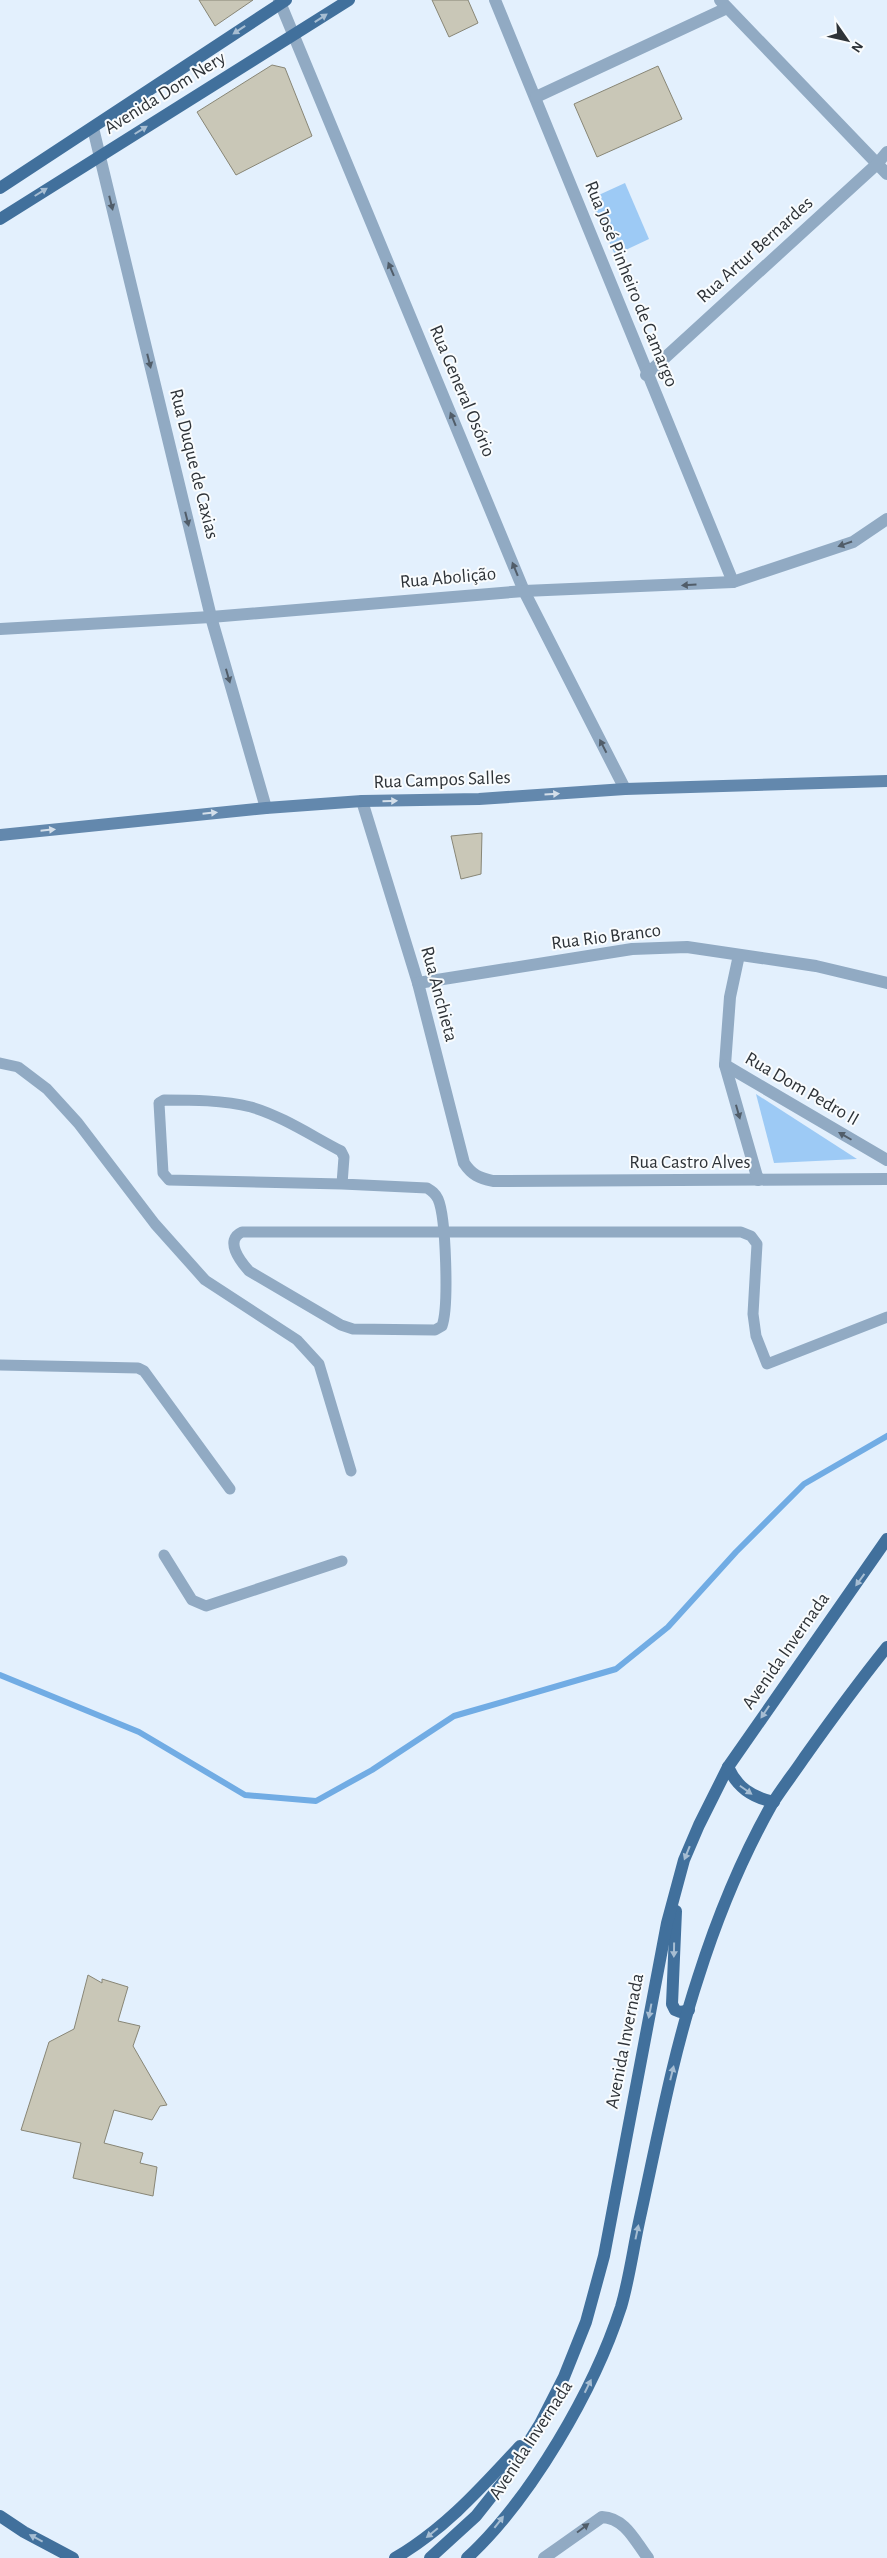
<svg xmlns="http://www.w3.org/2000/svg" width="887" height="2558" viewBox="0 0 887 2558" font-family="'Alegreya Sans',sans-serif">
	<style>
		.green { fill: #9dcaf5 }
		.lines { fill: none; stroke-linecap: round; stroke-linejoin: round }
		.stream { stroke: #71ace4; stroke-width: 6 }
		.building { fill: #c9c7b7; stroke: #888676 }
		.lane { stroke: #91aac3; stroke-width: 11 }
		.street { stroke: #91aac3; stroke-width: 12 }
		.secondary { stroke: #6388ad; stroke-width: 12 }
		.primary { stroke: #41709c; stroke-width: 12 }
		.oneway { fill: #a6bdd2 }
		.oneway2 { fill: #515d69 }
		.oneway3 { fill: #d4dfea }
		.labels { text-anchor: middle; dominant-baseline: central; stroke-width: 4; stroke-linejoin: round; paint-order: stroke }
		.street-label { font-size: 19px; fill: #2e3338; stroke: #f9fcfe }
	</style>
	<rect width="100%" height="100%" fill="#e3f0fd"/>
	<g class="green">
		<polygon points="625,183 649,239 615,255 590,199"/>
		<polygon points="756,1094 857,1159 774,1163"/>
	</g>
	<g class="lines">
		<polyline class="stream" points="0,1675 139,1732 245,1795 316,1801 372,1770 454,1716 616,1669 668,1627 736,1552 804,1484 887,1436"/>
	</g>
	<g class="building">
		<polygon points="199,0 253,0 215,26"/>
		<polygon points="432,0 468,0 478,23 449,37"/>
		<polygon points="272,65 285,68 312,136 236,175 197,112"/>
		<polygon points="658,66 682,119 597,157 574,104"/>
		<polygon points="482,833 481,874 461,879 451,836"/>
		<polygon points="88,1975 102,1983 102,1979 128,1987 118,2021 140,2026 133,2046 167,2105 160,2106 152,2120 114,2110 104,2143 143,2153 140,2163 157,2167 153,2196 73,2178 81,2143 21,2130 49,2042 74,2029"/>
	</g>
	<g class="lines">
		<g class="lane">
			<polyline points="0,1063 18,1067 47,1089 78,1123 155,1224 205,1280 297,1340 319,1364 351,1471"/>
			<path d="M342,1184L344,1157L341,1151C312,1136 282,1116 251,1107C223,1100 192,1100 164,1100L159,1103L163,1173L169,1180L342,1184L427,1188C432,1191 435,1193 438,1199C446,1217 449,1307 442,1326L435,1330L353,1329L341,1325L249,1271C240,1261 224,1240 242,1232H741L751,1236L757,1244L753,1314L756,1336L767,1364L887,1317"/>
			<polyline points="0,1365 138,1368 144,1371 230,1489"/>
			<polyline points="164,1555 192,1600 206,1606 342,1561"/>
		</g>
		<g class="street">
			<polyline points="279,0 524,591 625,789"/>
			<polyline points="495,0 733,582"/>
			<polyline points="720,0 887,174"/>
			<polyline points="536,97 727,8"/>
			<polyline points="93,128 211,617 266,808"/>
			<polyline points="646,375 877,164 887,152"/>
			<polyline points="0,629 211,617 524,591 733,582 853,542 887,519"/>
			<path d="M362,801L418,983L464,1163C472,1175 479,1178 493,1181L887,1179"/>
			<polyline points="739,955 730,997 725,1065 758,1180"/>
			<polyline points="418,983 632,949 687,947 816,966 887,983"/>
			<polyline points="725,1065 887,1160"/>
			<path d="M544,2558L602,2517C625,2518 635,2541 648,2558"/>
		</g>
		<polyline class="secondary" points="0,835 266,808 362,801 479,799 625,789 887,781"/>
		<g class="primary">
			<polyline points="0,188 286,0"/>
			<polyline points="0,219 349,0"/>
			<path d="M728,1767C737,1787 751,1797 774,1802"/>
			<polyline points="676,1911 672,2004 675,2010 680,2012 689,2010"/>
			<polyline points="0,2516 24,2532 73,2558"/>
			<path d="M395,2558C445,2529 481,2488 520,2446"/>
			<polyline points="430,2558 476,2516 507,2477 540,2424 564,2377 586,2322 604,2256 667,1923 684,1860 699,1825 728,1767 887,1539"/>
			<path d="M467,2558C531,2499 594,2390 621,2307C629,2280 633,2250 639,2222C657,2141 672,2057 698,1978C717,1918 741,1859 772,1804C782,1788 794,1773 804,1758C831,1720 858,1683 887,1647"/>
		</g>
	</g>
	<defs><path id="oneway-solid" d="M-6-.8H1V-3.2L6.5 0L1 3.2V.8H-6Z" transform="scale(1.25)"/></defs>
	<g class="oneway">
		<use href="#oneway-solid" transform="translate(321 18) rotate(-33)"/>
		<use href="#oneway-solid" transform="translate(239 30) rotate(146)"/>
		<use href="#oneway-solid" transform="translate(141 130) rotate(-32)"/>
		<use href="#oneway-solid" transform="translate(41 192) rotate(-32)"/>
		<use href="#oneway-solid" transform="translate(860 1580) rotate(126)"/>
		<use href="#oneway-solid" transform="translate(765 1712) rotate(124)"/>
		<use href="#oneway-solid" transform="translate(746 1790) rotate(35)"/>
		<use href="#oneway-solid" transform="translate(687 1853) rotate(112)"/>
		<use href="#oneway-solid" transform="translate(674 1950) rotate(91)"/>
		<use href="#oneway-solid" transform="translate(650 2011) rotate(101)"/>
		<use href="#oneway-solid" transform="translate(672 2073) rotate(-76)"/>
		<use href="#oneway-solid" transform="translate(637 2232) rotate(-78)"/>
		<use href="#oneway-solid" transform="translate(588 2386) rotate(-64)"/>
		<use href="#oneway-solid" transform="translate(499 2522) rotate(-52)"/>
		<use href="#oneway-solid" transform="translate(432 2533) rotate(141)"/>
		<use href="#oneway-solid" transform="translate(36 2538) rotate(-152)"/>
	</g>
	<g class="oneway2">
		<use href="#oneway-solid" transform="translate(111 203) rotate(76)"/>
		<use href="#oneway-solid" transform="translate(391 269) rotate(-113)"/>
		<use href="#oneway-solid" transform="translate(149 361) rotate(76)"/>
		<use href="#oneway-solid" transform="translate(453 419) rotate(-112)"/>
		<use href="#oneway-solid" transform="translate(187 519) rotate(76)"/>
		<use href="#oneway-solid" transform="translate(845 544) rotate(161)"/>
		<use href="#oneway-solid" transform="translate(515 569) rotate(-112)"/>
		<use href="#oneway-solid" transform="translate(689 585) rotate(177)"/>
		<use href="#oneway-solid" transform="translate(228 676) rotate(74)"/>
		<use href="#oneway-solid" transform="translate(603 746) rotate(-117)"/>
		<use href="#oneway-solid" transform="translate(738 1112) rotate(74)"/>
		<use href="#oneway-solid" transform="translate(845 1136) rotate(-150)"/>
		<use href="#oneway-solid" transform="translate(583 2528) rotate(-37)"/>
	</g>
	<g class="oneway3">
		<use href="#oneway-solid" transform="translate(552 794) rotate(-4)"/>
		<use href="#oneway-solid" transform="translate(390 801) rotate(-1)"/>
		<use href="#oneway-solid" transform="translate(210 813) rotate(-6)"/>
		<use href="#oneway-solid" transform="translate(48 830) rotate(-6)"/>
	</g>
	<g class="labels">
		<g class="street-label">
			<text transform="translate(165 93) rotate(-32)">Avenida Dom Nery</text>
			<text transform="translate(755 250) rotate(-42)">Rua Artur Bernardes</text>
			<text transform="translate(631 284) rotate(68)">Rua José Pinheiro de Camargo</text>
			<text transform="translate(462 391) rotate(67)">Rua General Osório</text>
			<text transform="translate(194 464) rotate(76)">Rua Duque de Caxias</text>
			<text transform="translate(448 578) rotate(-5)">Rua Abolição</text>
			<text transform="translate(442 780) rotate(-2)">Rua Campos Salles</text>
			<text transform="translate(606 937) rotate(-7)">Rua Rio Branco</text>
			<text transform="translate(439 994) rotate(75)">Rua Anchieta</text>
			<text transform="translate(802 1089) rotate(30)">Rua Dom Pedro II</text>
			<text x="690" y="1162">Rua Castro Alves</text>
			<text transform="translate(786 1651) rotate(-55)">Avenida Invernada</text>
			<text transform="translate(625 2041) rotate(-79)">Avenida Invernada</text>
			<text transform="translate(531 2440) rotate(-57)">Avenida Invernada</text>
		</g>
	</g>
	<g transform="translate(847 40) rotate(124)" stroke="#f9fcfe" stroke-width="4" paint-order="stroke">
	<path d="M0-4L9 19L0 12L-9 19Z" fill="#2e3338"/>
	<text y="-8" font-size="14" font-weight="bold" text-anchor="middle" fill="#2e3338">N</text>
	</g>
</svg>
